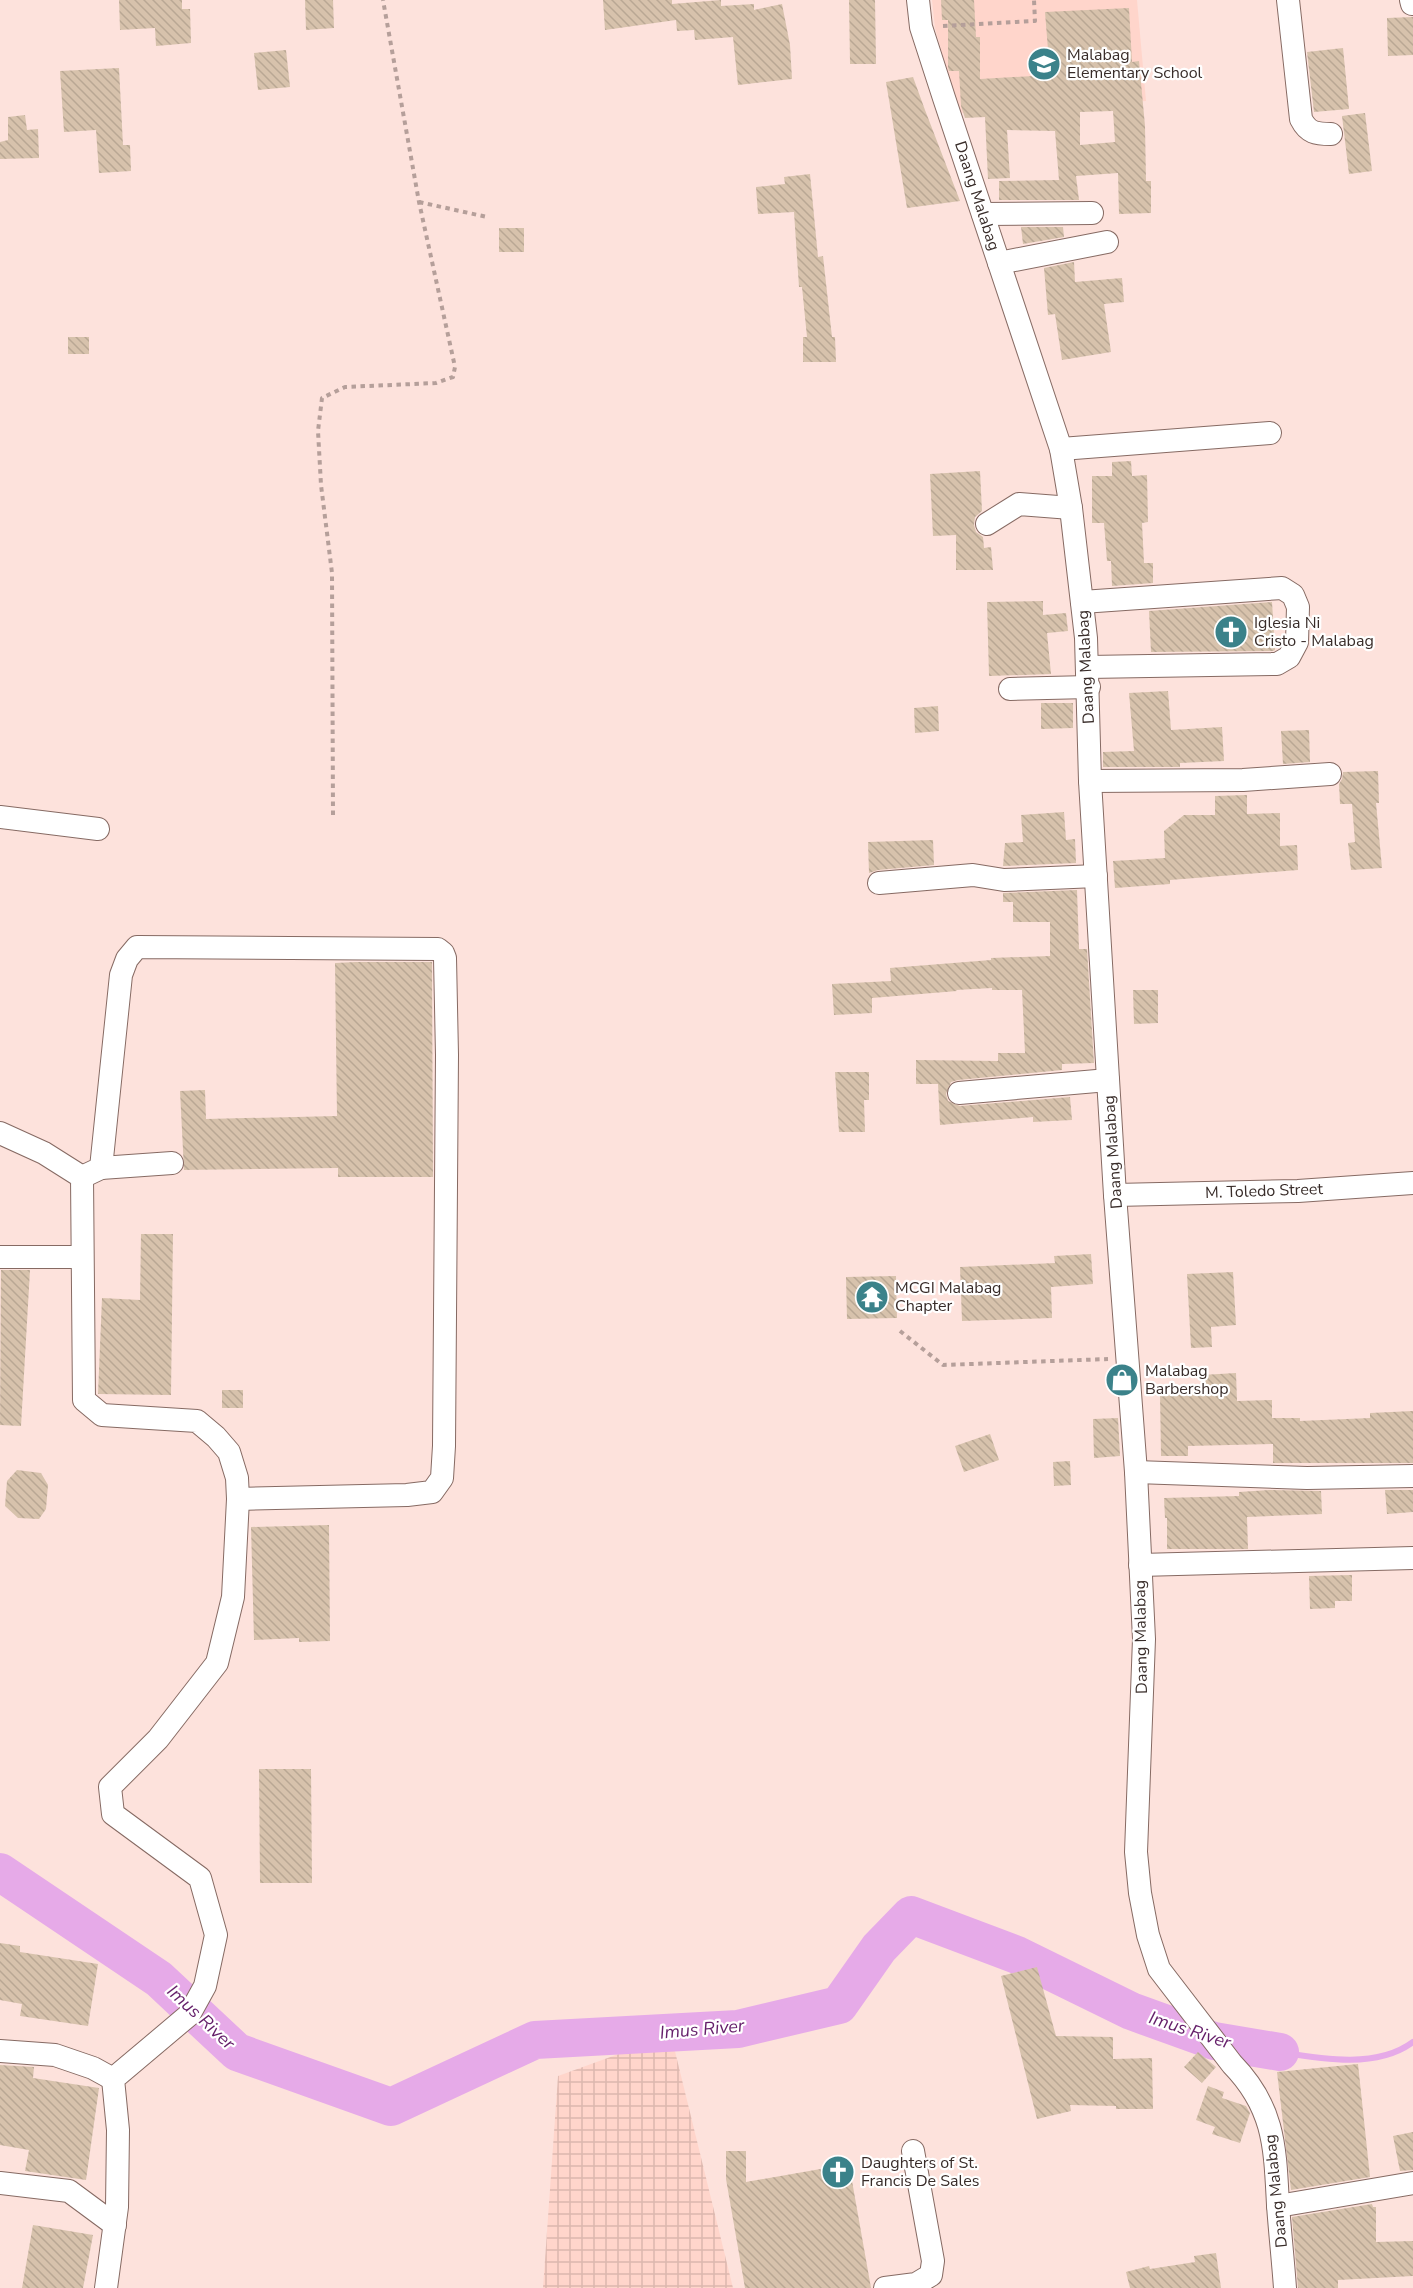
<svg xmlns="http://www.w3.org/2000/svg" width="1413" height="2288" viewBox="0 0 1413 2288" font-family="'Nunito Sans',sans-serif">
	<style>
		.built { fill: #ffd5cb }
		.industrial { fill: url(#industrial-grid) }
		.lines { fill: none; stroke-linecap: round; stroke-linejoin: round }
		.stream { stroke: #e6aae8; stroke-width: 6 }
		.river { stroke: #e6aae8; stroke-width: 38 }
		.building { fill: url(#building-back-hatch); fill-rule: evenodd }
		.minor-casing { stroke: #866a63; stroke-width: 24 }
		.path { stroke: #b59f9a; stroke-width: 4; stroke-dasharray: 4.5 4.5; stroke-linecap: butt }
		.minor { stroke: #fff; stroke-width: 22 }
		.labels { text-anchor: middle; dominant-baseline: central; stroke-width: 4.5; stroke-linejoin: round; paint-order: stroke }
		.poi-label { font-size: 16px; fill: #382c29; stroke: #fff; text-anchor: start }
		.street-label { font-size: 16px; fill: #382c29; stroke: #fff }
		.water-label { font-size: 18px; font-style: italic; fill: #641e69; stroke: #fff }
	</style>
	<defs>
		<pattern id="industrial-grid" width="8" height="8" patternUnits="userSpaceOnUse" patternTransform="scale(1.5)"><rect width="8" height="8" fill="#ffd5cb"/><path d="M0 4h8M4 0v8" fill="none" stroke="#dbb7ae"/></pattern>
		<pattern id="building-back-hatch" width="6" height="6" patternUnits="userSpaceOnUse" patternTransform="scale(1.5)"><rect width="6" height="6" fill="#d7c2ac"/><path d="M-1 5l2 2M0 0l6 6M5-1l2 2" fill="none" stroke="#b9a794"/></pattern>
	</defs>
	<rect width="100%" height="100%" fill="#fde2dc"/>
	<polygon class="built" points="932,0 1137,0 1146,101 959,113 935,28"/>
	<polygon class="industrial" points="671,2035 733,2288 543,2288 558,2076"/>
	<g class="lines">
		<path class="stream" d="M1280,2052C1322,2059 1377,2069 1413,2042"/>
		<polyline class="river" points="0,1872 159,1979 237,2052 391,2107 535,2040 738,2029 839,2005 879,1948 911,1915 1017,1955 1131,2011 1214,2041 1280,2052"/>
	</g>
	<g class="building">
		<polygon points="119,0 182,0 182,9 190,9 191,43 156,46 155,28 120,30"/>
		<polygon points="305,0 333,0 334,28 306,30"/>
		<polygon points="603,0 672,0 672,4 721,0 721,6 754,4 754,10 782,4 790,45 792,79 738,85 733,37 695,40 694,30 677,31 676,20 605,30"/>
		<polygon points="849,0 875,0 876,64 850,64"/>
		<path d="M941,0H974L976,37H980V79L1050,75L1045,12L1129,8L1132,62L1139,61L1145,126L1146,181H1151V213L1119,214L1118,173L1076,176L1079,200H999V181L1059,180L1055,131L1007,130L1010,178L988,179L985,117L965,118L961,106L959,71H949L948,67V20H942ZM1113,111L1115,142L1080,145V112Z"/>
		<polygon points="1413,17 1413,55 1388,56 1387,18"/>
		<polygon points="1343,48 1349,109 1314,112 1307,52"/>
		<polygon points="286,50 290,87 258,90 254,53"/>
		<polygon points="119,68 123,145 130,145 131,171 99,173 96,130 64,132 60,71"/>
		<polygon points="913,77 925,110 960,201 907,208 886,82"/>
		<polygon points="1365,113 1372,171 1349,174 1342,116"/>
		<polygon points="25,115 27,130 38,129 39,158 0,159 0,142 8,140 8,117"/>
		<polygon points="810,174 818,257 823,256 832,337 835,337 836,362 803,362 803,337 807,337 802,287 799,287 794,212 758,214 756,187 785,184 784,177"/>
		<polygon points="1021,227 1063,227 1064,237 1023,244"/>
		<rect x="499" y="228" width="25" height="24"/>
		<polygon points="1074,262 1075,282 1122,278 1124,302 1104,304 1111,352 1062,360 1055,314 1048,315 1044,268"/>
		<rect x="68" y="337" width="21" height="17"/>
		<polygon points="1131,461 1132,476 1147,475 1148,522 1142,523 1144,563 1153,563 1153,583 1112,586 1111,561 1107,561 1104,523 1092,523 1092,476 1112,476 1112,462"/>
		<polygon points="980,471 982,511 975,517 974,525 976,532 983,537 984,548 991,547 993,570 956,570 956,535 933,536 930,474"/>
		<polygon points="1043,601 1043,615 1066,613 1068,631 1047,633 1051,674 989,676 987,602"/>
		<polygon points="1272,602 1275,650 1273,651 1151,652 1149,611"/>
		<polygon points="1168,691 1171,730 1222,727 1224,761 1180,763 1180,767 1103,767 1103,752 1134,751 1129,693"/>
		<polygon points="1041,703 1073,703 1073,728 1041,729"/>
		<polygon points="938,706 939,731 915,733 914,708"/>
		<polygon points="1309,730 1310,762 1283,764 1281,731"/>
		<polygon points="1378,771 1379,803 1376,803 1382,868 1351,870 1348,843 1355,842 1352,804 1340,804 1339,784 1342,779 1343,772"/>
		<polygon points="1247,795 1247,814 1280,813 1280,846 1297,845 1298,870 1170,880 1170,884 1115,888 1113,861 1165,858 1164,831 1184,815 1215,815 1215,796"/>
		<polygon points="1064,812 1066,840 1075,839 1076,863 1003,866 1005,843 1023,842 1021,815"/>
		<polygon points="933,840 934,865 878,870 869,873 868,842"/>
		<polygon points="1077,890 1079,949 1087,949 1094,1063 1062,1064 1062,1070 958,1080 951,1082 946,1094 948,1101 960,1106 1070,1097 1072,1120 1033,1122 1033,1117 940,1125 938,1084 916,1084 916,1060 998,1061 998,1053 1025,1053 1022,990 992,990 992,988 956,990 957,991 872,998 872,1013 834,1015 832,984 891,981 890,968 991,960 991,958 1050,956 1050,922 1013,922 1013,902 1003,902 1003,893"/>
		<polygon points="356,962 432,962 433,1177 338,1177 338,1168 184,1170 180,1091 205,1090 206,1119 337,1116 335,963"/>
		<polygon points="1133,990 1158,990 1158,1023 1134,1024"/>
		<polygon points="835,1072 869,1072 869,1100 864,1100 865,1132 839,1132"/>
		<polygon points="141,1234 173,1234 171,1395 98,1394 102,1298 140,1300"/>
		<polygon points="1091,1254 1093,1284 1051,1287 1052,1318 962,1321 960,1267 1055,1263 1054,1256"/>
		<polygon points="1,1270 30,1270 21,1426 0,1425"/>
		<polygon points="1233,1272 1236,1325 1211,1327 1212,1347 1191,1348 1187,1274"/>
		<polygon points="896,1276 897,1318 847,1319 846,1277"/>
		<polygon points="1236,1373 1237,1401 1272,1400 1272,1418 1300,1418 1300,1421 1370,1418 1370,1413 1413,1411 1413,1463 1273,1463 1273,1444 1188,1446 1188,1456 1161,1456 1160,1393 1203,1392 1202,1375"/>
		<rect x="222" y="1390" width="21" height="18"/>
		<polygon points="1118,1418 1120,1456 1094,1458 1093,1419"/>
		<polygon points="990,1434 999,1460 964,1472 955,1446"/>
		<polygon points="1070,1461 1071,1485 1054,1486 1053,1462"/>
		<polygon points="17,1470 41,1473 48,1485 46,1509 39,1519 18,1518 5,1506 7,1481"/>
		<polygon points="1269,1490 1321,1491 1322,1514 1247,1517 1248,1549 1167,1549 1167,1518 1165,1518 1164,1498 1239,1496 1239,1492"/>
		<polygon points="1385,1490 1413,1490 1413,1512 1387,1514"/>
		<polygon points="329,1525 330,1641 299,1642 299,1638 254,1640 251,1527"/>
		<polygon points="1352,1575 1352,1601 1335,1601 1335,1608 1310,1609 1309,1576"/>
		<polygon points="259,1769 311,1769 312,1883 260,1883"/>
		<polygon points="0,1943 20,1946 20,1952 98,1964 88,2026 20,2016 22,2004 0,2000"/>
		<polygon points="1037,1967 1056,2036 1113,2037 1113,2059 1152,2058 1153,2109 1116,2109 1116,2106 1070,2105 1071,2111 1037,2119 1001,1976"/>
		<polygon points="1198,2052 1216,2067 1202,2083 1184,2067"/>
		<polygon points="1358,2064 1370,2177 1291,2190 1277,2072"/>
		<polygon points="0,2065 34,2067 33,2078 99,2088 86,2180 25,2171 29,2150 0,2145"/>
		<polygon points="1208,2086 1224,2092 1222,2098 1246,2106 1250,2113 1240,2143 1212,2134 1215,2127 1196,2120"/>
		<polygon points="1413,2132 1413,2170 1400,2171 1393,2136"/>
		<polygon points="726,2151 746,2151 746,2182 849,2164 871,2288 745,2288 726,2179"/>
		<polygon points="1372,2204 1373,2207 1376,2207 1376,2242 1413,2241 1413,2276 1338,2280 1338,2288 1298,2288 1292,2217"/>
		<polygon points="33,2225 93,2235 83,2288 22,2288"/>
		<polygon points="1216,2253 1221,2288 1130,2288 1126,2272 1149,2266 1150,2269 1195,2262 1194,2256"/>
	</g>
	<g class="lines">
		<g class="minor-casing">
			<g id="minor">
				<path d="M918,0L921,27L944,98L1061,449L1071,508L1086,638L1090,781L1115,1195L1136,1472L1144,1639L1136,1852L1140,1893L1148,1935L1159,1969L1232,2064C1275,2108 1275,2148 1278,2205C1280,2233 1283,2260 1285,2288"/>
				<path d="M1288,0L1301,119C1308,133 1316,134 1331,134"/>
				<polyline points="1411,0 1412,4"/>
				<polyline points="983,214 1092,213"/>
				<polyline points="999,263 1107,242"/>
				<polyline points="1061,449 1270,433"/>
				<polyline points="987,524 1019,504 1071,508"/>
				<polyline points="1082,602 1282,588 1293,595 1298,607 1297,642 1289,657 1277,664 1088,667"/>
				<polyline points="1010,689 1089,687"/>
				<polyline points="1090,781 1243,780 1330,774"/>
				<polyline points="0,817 98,829"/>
				<polyline points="879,883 973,875 1004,880 1096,876"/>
				<polyline points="959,1093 1108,1080"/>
				<polyline points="0,1133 44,1153 82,1177 84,1400 102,1415 197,1421 216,1437 229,1452 237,1478 238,1499 233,1597 217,1663 158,1739 110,1787 113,1814 200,1878 216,1935 205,1986 189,2015 113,2079 118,2130 117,2207 106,2288"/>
				<polyline points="101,1168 172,1163"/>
				<polyline points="82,1177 101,1168 121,975 127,959 137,947 438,949 443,953 445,958 447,1055 444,1446 442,1478 432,1492 407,1495 238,1499"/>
				<polyline points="1115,1195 1298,1191 1413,1183"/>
				<polyline points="0,1257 82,1257"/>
				<polyline points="1136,1472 1307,1478 1413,1476"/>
				<polyline points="1140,1565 1413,1558"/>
				<polyline points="0,2051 55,2055 93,2068 113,2079"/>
				<polyline points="0,2183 69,2191 115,2225"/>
				<polyline points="1278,2206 1413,2183"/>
				<polyline points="885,2288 916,2284 931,2275 933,2261 913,2151"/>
			</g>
		</g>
		<g class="path">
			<polyline points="943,26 1035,21 1034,0"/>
			<polyline points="419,202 487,217"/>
			<polyline points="333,815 332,573 321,485 318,431 322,398 345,387 436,383 453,377 455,367 419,202 383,0"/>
			<polyline points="900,1331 943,1365 1108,1359"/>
		</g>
		<use href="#minor" class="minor"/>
	</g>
	<defs>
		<g id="school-disc" transform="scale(1.725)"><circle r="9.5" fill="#3b828a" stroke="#fff"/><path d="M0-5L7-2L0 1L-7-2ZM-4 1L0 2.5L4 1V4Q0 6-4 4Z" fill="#fff"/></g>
		<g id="church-disc" transform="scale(1.725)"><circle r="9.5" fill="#3b828a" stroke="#fff"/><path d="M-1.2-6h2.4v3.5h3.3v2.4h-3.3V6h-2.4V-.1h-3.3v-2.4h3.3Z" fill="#fff"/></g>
		<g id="temple-disc" transform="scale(1.725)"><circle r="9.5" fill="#3b828a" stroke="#fff"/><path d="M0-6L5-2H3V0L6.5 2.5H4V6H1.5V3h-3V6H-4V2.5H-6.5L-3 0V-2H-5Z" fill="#fff"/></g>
		<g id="shop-disc" transform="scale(1.725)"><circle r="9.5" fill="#3b828a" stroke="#fff"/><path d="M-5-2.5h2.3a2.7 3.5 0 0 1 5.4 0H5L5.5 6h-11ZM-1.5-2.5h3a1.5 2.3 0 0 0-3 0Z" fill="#fff"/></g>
	</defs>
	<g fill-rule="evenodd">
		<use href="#school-disc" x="1044" y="64"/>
		<use href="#church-disc" x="1231" y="632"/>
		<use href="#temple-disc" x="872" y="1297"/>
		<use href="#shop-disc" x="1122" y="1380"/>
		<use href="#church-disc" x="838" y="2172"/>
	</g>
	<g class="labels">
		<g class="poi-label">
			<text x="1067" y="55">Malabag<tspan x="1067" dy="18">Elementary School</tspan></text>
			<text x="1254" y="623">Iglesia Ni<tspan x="1254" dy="18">Cristo - Malabag</tspan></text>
			<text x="895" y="1288">MCGI Malabag<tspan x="895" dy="18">Chapter</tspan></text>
			<text x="1145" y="1371">Malabag<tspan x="1145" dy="18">Barbershop</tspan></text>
			<text x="861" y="2163">Daughters of St.<tspan x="861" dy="18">Francis De Sales</tspan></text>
		</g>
		<g class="street-label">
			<text transform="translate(977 196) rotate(72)">Daang Malabag</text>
			<text transform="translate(1086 667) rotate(-93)">Daang Malabag</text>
			<text transform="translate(1113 1152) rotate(-94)">Daang Malabag</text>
			<text transform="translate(1264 1191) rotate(-2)">M. Toledo Street</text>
			<text transform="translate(1141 1637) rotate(-91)">Daang Malabag</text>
			<text transform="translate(1276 2191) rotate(-96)">Daang Malabag</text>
		</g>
		<g class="water-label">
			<text transform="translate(201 2017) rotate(43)">Imus River</text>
			<text transform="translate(702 2029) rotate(-5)">Imus River</text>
			<text transform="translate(1190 2030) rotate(18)">Imus River</text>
		</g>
	</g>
</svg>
